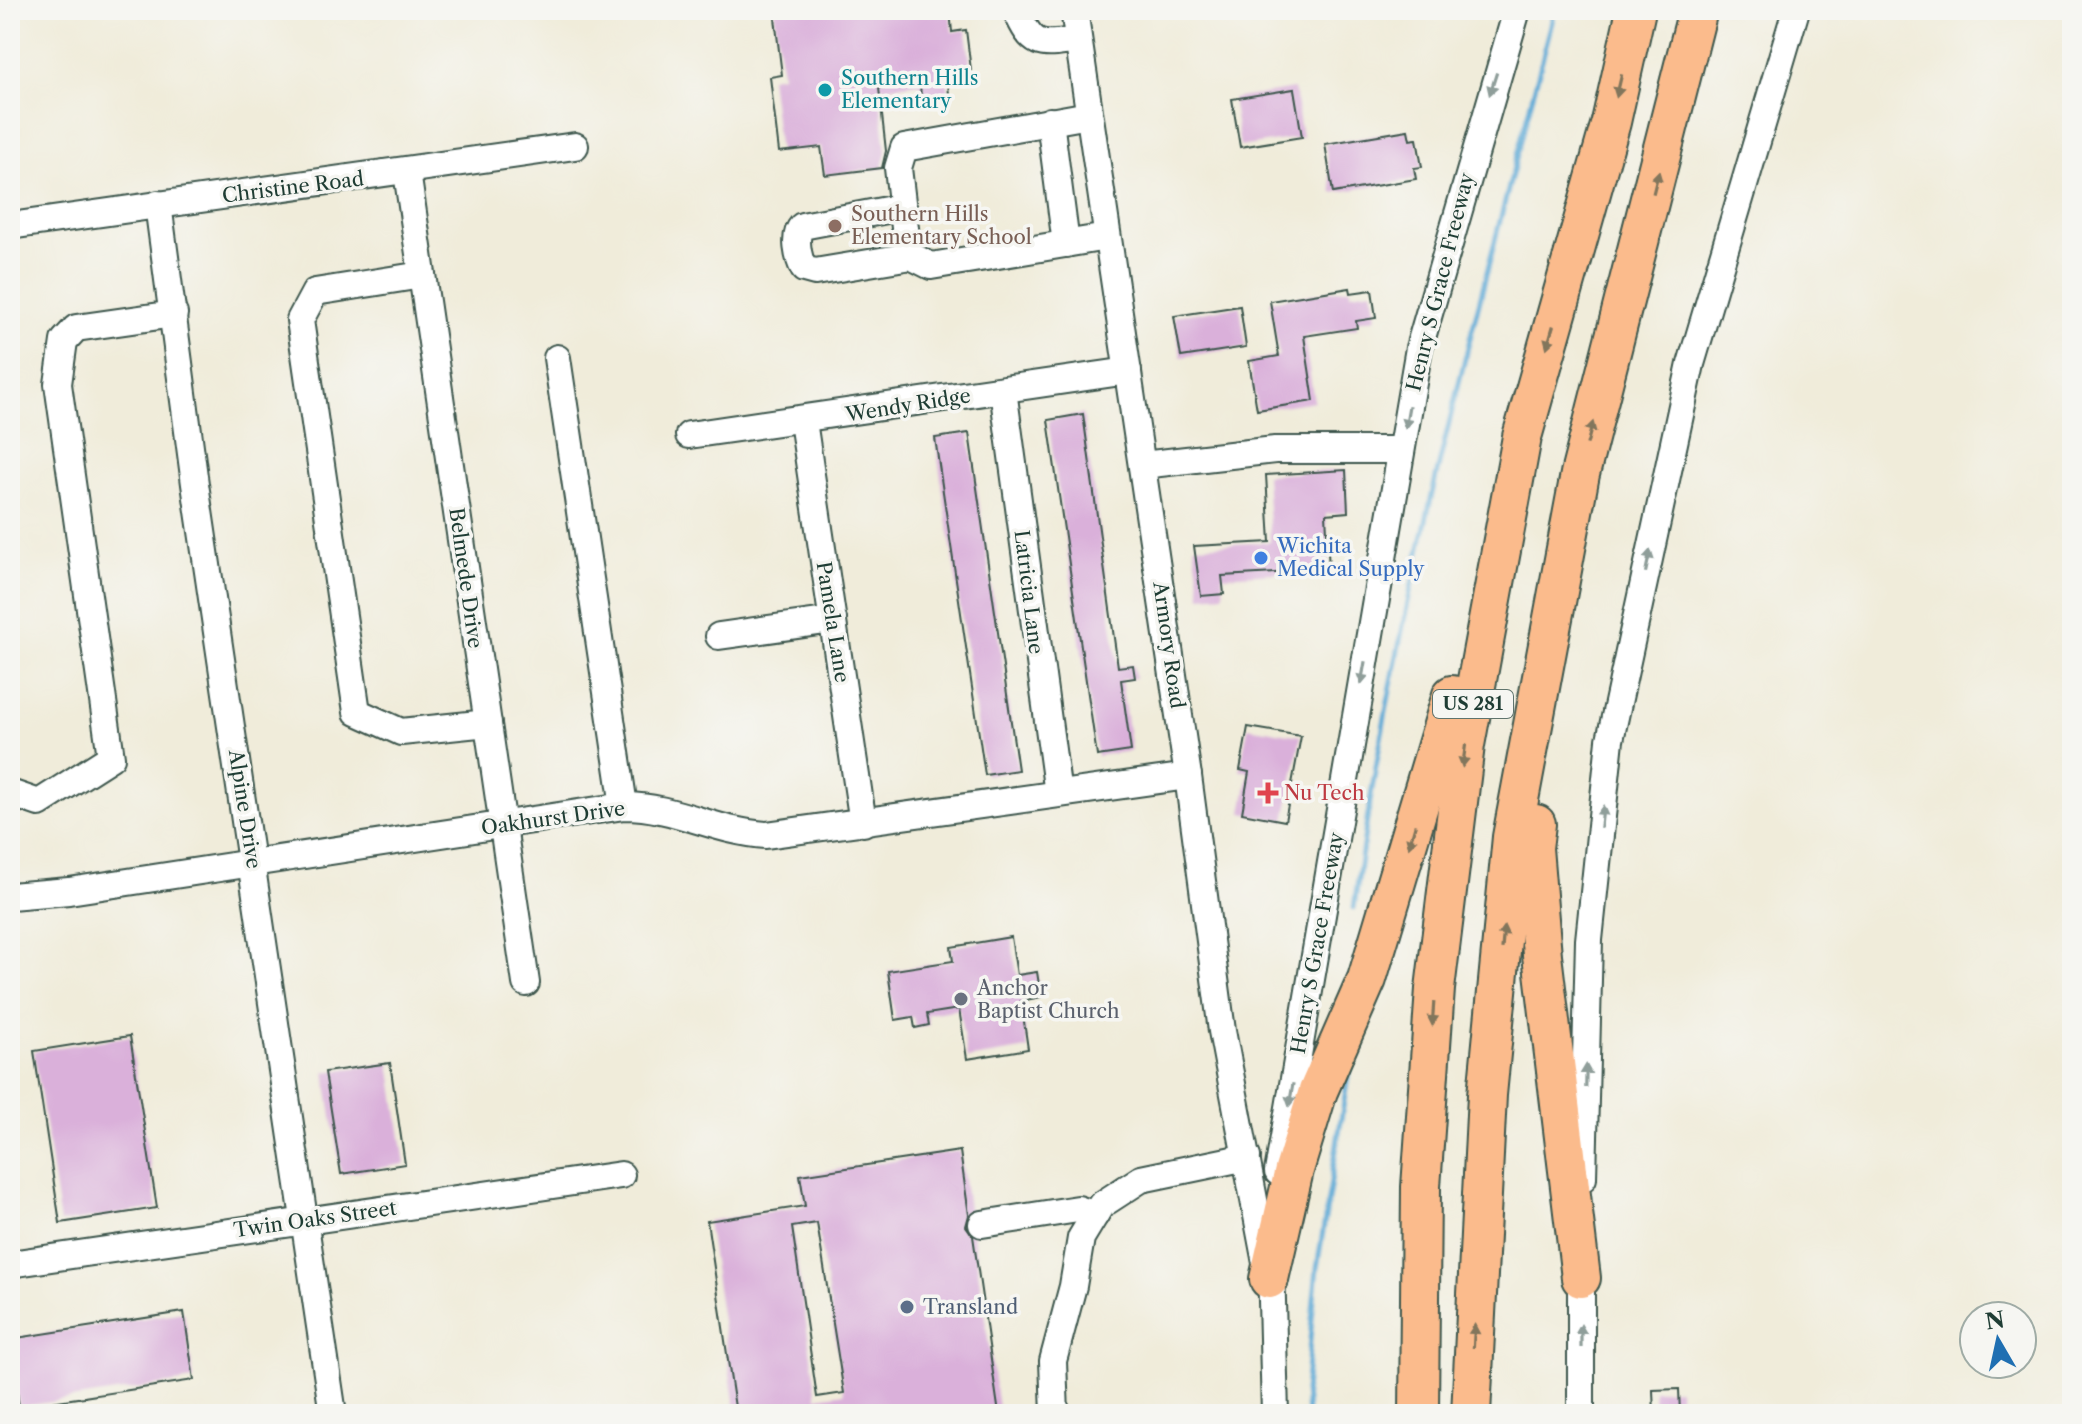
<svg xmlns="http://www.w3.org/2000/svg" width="2082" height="1424" viewBox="0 0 2082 1424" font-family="'Libre Caslon Text',serif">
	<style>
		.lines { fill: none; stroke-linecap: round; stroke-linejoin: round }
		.stream { stroke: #5ba9d5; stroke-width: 5 }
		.building { fill: #dab0da; fill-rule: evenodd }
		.minor-casing { stroke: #3e574d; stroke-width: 30 }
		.highway-casing { stroke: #3e574d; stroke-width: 42 }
		.minor { stroke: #fff; stroke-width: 26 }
		.highway { stroke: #fbbb8c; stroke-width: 38 }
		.oneway { fill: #8f9e9a }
		.oneway2 { fill: #82765c }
		.culture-dot { fill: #0f9aa8; stroke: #f6f6f2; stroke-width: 3 }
		.education-dot { fill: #8d6e63; stroke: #f6f6f2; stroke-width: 3 }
		.shop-dot { fill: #3f7fe0; stroke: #f6f6f2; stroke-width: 3 }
		.health-dot { fill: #e0444e; stroke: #f6f6f2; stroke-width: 3 }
		.worship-dot { fill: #6b7280; stroke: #f6f6f2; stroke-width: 3 }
		.service-dot { fill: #5c6f8a; stroke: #f6f6f2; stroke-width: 3 }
		.labels { text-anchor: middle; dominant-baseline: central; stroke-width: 7; stroke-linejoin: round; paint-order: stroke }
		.shield { fill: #f6f6f2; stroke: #60746d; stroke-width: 2 }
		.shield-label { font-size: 18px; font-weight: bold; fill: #1f3d34 }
		.culture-label { font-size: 20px; fill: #0d838f; stroke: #f6f6f2; text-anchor: start }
		.street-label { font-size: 20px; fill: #1f3d34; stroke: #f6f6f2 }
		.education-label { font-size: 20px; fill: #785e54; stroke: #f6f6f2; text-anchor: start }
		.shop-label { font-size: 20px; fill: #366cbe; stroke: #f6f6f2; text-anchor: start }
		.health-label { font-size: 20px; fill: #be3a42; stroke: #f6f6f2; text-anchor: start }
		.worship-label { font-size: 20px; fill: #5b616d; stroke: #f6f6f2; text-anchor: start }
		.service-label { font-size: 20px; fill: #4e5e75; stroke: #f6f6f2; text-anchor: start }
	</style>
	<rect width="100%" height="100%" fill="#f6f6f2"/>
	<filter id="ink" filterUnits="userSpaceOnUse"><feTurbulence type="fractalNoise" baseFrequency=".0125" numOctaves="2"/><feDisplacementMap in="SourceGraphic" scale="16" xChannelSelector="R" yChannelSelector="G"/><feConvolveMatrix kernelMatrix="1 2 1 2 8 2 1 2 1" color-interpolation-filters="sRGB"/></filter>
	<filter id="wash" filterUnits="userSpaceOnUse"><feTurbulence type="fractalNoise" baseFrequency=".006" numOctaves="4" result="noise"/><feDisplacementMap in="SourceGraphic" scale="32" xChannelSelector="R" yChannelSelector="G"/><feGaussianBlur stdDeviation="1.8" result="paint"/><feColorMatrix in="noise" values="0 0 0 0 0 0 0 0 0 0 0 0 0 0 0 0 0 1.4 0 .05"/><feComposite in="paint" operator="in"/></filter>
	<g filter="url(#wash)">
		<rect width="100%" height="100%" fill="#f0ecda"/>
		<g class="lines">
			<g class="stream">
				<path d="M1354,908C1395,603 1478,307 1555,10"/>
				<polyline points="1307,1414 1305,1391 1317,1268 1351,1058"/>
			</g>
		</g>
		<g id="blocks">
			<g class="building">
				<polygon points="774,10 950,10 952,32 966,30 971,70 947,72 949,95 921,98 920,83 879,88 886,151 882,168 825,175 821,147 779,152 770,77 782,75"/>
				<polygon points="1294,89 1302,137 1240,147 1232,99"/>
				<polygon points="1408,130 1410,140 1417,139 1422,167 1414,168 1416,179 1333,193 1325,144"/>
				<polygon points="1350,288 1351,293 1372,290 1376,318 1356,321 1357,328 1304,336 1314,401 1257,410 1249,361 1279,356 1270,301"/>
				<polygon points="1240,306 1246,347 1181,357 1174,316"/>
				<polygon points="1083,414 1118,667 1133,665 1135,678 1121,680 1131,751 1097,756 1048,420"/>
				<polygon points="969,433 1018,770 985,775 935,438"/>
				<polygon points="1346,470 1348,512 1326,514 1329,570 1222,576 1224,594 1201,596 1194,546 1270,542 1266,475"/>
				<polygon points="1248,727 1301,736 1285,821 1242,813 1249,772 1240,770"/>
				<polygon points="1011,937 1017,975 1037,972 1041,997 1021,1001 1028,1049 967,1059 959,1009 927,1014 929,1025 915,1028 913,1017 895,1020 888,971 953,961 951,947"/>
				<polygon points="130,1036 157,1208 60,1223 34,1051"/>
				<polygon points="390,1063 405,1164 341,1174 325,1072"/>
				<path d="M960,1151L969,1215L966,1226L973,1236L999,1414H736L707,1221L805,1206L800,1175ZM817,1223L844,1393L817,1397L792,1227Z"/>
				<polygon points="184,1312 194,1380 19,1407 10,1339"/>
				<polygon points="1679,1389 1680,1414 1654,1414 1653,1390"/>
			</g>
		</g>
	</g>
	<g filter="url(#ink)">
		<use href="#blocks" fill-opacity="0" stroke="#3e574d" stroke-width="2"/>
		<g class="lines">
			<g class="minor-casing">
				<g id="minor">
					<path d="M1016,10C1033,48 1039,46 1078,40"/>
					<polyline points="1074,10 1188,776 1222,1031 1266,1263"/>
					<polyline points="1089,115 904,148 898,168 907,245 911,256 931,266 1107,237"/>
					<polyline points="1050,121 1066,244"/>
					<polyline points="407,172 526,983"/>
					<polyline points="158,204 195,484 333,1414"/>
					<path d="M903,207L802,226C793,236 798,258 804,269L815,272L911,256"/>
					<polyline points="10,226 575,146"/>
					<polyline points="422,275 315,292 300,320 357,712 401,732 488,723"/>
					<polyline points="557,358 624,806"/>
					<polyline points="1003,390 1058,794"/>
					<polyline points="803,421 863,823"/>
					<polyline points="689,435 1128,371"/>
					<polyline points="1142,465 1275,450 1401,450"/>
					<polyline points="719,636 833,620"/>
					<polyline points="10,793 39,803 111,757 58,384 64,341 76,328 174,314"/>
					<path d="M10,896L69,891L624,806C675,806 716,832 766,835L1188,776"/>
					<polyline points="1278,1172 1419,348 1517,10"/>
					<polyline points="1583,1178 1589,940 1610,740 1691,364 1796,10"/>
					<polyline points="982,1224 1078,1209 1095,1215"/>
					<polyline points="1271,1263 1275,1414"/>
					<polyline points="10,1264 621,1175"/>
					<polyline points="1055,1414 1053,1361 1073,1286 1081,1238 1101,1205 1141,1179 1247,1157"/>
					<polyline points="1581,1414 1581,1262"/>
				</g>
			</g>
			<g class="highway-casing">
				<g id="highway">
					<polyline points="1536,824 1533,848 1542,955 1581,1278"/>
					<polyline points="1269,1279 1294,1170 1318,1091 1367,979 1452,695"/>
					<polyline points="1419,1414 1421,1187 1435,989 1465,745 1522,437 1611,122 1636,10"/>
					<polyline points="1471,1414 1487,1095 1512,837 1580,474 1698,10"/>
				</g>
			</g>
			<use href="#minor" class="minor"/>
			<use href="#highway" class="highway"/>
		</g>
		<defs><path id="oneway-solid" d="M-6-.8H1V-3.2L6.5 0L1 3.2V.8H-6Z" transform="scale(2)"/></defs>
		<g class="oneway">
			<use href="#oneway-solid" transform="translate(1493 84) rotate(108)"/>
			<use href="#oneway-solid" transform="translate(1407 417) rotate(100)"/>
			<use href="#oneway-solid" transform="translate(1648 561) rotate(-78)"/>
			<use href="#oneway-solid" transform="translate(1363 673) rotate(100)"/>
			<use href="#oneway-solid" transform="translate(1602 817) rotate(-84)"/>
			<use href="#oneway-solid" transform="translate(1586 1076) rotate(-89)"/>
			<use href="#oneway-solid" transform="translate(1291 1095) rotate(100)"/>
			<use href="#oneway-solid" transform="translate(1581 1336) rotate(-90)"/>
		</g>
		<g class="oneway2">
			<use href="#oneway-solid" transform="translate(1619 86) rotate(103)"/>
			<use href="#oneway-solid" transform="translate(1656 182) rotate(-76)"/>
			<use href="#oneway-solid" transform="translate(1550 337) rotate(106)"/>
			<use href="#oneway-solid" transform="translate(1590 433) rotate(-75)"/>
			<use href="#oneway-solid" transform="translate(1464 756) rotate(98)"/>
			<use href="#oneway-solid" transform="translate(1412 836) rotate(106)"/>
			<use href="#oneway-solid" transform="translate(1503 937) rotate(-85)"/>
			<use href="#oneway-solid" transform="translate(1433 1014) rotate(94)"/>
			<use href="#oneway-solid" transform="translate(1474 1336) rotate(-87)"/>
		</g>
	</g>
	<circle class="culture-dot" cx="825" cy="90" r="8"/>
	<circle class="education-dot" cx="835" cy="226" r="8"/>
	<circle class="shop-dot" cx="1261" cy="558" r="8"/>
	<path class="health-dot" d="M1264 781h8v8h8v8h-8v8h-8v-8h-8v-8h8z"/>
	<circle class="worship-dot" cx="961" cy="999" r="8"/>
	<circle class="service-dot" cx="907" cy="1307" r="8"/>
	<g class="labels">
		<rect class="shield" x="1433" y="690" width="80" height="28" rx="6"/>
		<g class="shield-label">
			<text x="1473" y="704">US 281</text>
		</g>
		<g class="culture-label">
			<text x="841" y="78">Southern Hills<tspan x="841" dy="23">Elementary</tspan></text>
		</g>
		<g class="street-label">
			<text transform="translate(293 187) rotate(-7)">Christine Road</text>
			<text transform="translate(1440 282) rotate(-76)">Henry S Grace Freeway</text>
			<text transform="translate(908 405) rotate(-9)">Wendy Ridge</text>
			<text transform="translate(466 578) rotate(82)">Belmede Drive</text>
			<text transform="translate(1029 592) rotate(83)">Latricia Lane</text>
			<text transform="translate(833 622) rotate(81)">Pamela Lane</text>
			<text transform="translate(1169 645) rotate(82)">Armory Road</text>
			<text transform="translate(245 809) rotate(81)">Alpine Drive</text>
			<text transform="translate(553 818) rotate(-8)">Oakhurst Drive</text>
			<text transform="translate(1317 943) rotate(-80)">Henry S Grace Freeway</text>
			<text transform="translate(315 1219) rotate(-8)">Twin Oaks Street</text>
		</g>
		<g class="education-label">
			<text x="851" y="214">Southern Hills<tspan x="851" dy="23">Elementary School</tspan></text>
		</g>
		<g class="shop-label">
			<text x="1277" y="546">Wichita<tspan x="1277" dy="23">Medical Supply</tspan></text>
		</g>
		<g class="health-label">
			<text x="1284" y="793">Nu Tech</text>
		</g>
		<g class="worship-label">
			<text x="977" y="988">Anchor<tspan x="977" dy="23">Baptist Church</tspan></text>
		</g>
		<g class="service-label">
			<text x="923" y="1307">Transland</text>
		</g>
	</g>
	<rect width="2082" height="1424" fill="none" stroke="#f6f6f2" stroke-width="40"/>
	<g transform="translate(1998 1340) rotate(351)"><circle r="38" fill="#f6f6f2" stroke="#a0aca6" stroke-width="2"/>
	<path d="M0-6L14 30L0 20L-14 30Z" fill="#1f6fb2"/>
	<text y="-12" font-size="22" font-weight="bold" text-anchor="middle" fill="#1f3d34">N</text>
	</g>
</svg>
